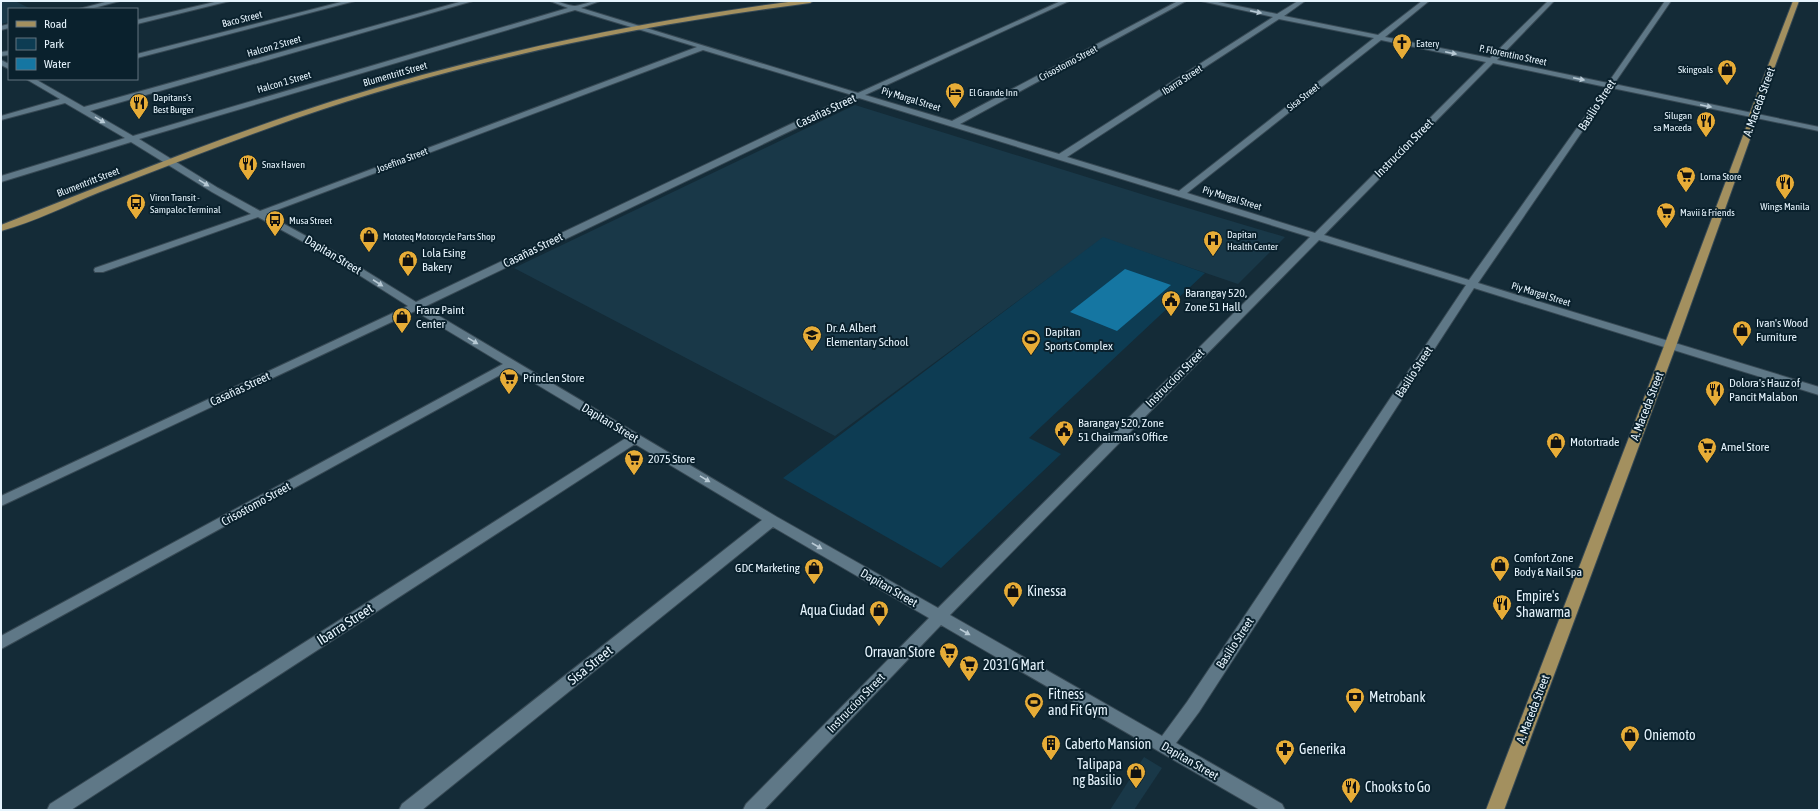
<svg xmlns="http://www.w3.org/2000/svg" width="1820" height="811" viewBox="0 0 1820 811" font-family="'Asap Condensed',sans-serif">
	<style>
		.built { fill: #193848 }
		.green { fill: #0d3c53 }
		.water { fill: #1576a2 }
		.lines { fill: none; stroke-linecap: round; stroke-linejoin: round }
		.minor-casing { stroke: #374954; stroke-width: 2 }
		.major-casing { stroke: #374954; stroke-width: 2 }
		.minor { fill: #5f7887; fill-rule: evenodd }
		.major { fill: #a3905f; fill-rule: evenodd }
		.oneway { fill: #b7c9d4 }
		.labels { text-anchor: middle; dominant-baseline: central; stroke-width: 4; stroke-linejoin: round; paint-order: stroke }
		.far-street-label { font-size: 10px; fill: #e6f4fd; stroke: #0a212d }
		.far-poi-label { font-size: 10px; fill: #e6f4fd; stroke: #0a212d; text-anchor: start }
		.street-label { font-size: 12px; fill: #e6f4fd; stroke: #0a212d }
		.poi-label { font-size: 12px; fill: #e6f4fd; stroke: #0a212d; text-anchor: start }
		.near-poi-label { font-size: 14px; fill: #e6f4fd; stroke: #0a212d; text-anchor: start }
		.near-street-label { font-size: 14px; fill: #e6f4fd; stroke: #0a212d }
	</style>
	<rect width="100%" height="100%" fill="#142b37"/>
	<g class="built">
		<polygon points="1,1 15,1 31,9 9,9 9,22 1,24"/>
		<polygon points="855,105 1154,198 1285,237 1238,284 1103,238 835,436 514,268"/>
		<polygon points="1144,757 1162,768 1134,810 1110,810"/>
	</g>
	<polygon class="green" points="1103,237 1205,273 1029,438 1061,454 941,568 783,478"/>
	<polygon class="water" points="1125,269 1171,285 1117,331 1070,312"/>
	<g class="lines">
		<g class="minor-casing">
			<g id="minor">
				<polygon points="109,1 120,1 90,9 79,9"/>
				<polygon points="219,1 230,1 137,24 137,20"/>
				<polygon points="345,1 355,1 137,58 137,54"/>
				<path d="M463,1H473L90,111L133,136L568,8L550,1C559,1 569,6 575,6C583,5 590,1 600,1L581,8L858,93L1061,1H1069L865,95L952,121L1178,1H1186L960,124L1059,154L1273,17L1201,1H1213L1277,14L1298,1H1305L1284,16L1378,35L1422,1H1429L1385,37L1490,58L1548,1H1554L1497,60L1608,83L1665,1H1671L1614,84L1819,127V131L1612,88L1478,283L1819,387V395L1474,288L1199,712L1176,743L1282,804L1285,810H1260L941,625L764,810H743L746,804L929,618L773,527L422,810H399L402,804L762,520L635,444L71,810H47L50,804L626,438L511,369L1,649V636L503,364L415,311L1,506V496L408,306L329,256L258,217L103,272H95L94,270L95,268L251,214L212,192L131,142L1,182V176L125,138L65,103L1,120V116L60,99L26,79H35L84,107ZM575,10L697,47L260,211L218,188L139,139ZM1279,19L1374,38L1179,191L1067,157ZM1381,40L1486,62L1315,233L1187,193ZM703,50L852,95L416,302L335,252L266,214ZM1493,63L1606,87L1469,280L1324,235ZM859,98L1310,237L938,608L777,517L424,307ZM1319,240L1466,285L1187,702L1162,736L950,615Z"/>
				<polygon points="9,24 9,28 1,30 1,26"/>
				<polygon points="9,51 9,55 1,56 1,52"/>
				<polygon points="1,60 9,64 9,69 1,65"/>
			</g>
		</g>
		<g class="major-casing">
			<g id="major">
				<path d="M796,1H813L810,3C635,26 461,61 294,119C229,142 164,167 100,192C68,205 34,222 1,231V225C111,182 220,137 333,101C484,54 639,21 796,1Z"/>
				<polygon points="1793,1 1799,1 1757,115 1755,125 1676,346 1504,810 1486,810 1664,346 1747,125 1749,115"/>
			</g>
		</g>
		<use href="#minor" class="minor"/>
		<use href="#major" class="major"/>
	</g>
	<defs><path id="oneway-solid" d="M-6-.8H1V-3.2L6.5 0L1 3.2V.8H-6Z"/></defs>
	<g class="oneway">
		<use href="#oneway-solid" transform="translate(1256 12) rotate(12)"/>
		<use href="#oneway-solid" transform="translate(1451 53) rotate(12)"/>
		<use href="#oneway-solid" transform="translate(1579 79) rotate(12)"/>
		<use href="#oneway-solid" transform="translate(1706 106) rotate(12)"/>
		<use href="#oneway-solid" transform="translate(100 120) rotate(31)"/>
		<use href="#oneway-solid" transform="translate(204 183) rotate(32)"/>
		<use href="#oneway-solid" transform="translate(378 283) rotate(33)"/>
		<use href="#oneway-solid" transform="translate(473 341) rotate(31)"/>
		<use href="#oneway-solid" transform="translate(705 479) rotate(31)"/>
		<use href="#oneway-solid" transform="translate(817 546) rotate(30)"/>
		<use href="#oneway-solid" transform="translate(965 632) rotate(30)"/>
	</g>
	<defs>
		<g id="church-pin" transform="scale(1)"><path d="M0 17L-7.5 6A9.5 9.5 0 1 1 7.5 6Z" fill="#e7ac37" stroke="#0a212d"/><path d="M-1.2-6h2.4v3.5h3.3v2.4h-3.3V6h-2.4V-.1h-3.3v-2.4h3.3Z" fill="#111"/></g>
		<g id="shop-pin" transform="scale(1)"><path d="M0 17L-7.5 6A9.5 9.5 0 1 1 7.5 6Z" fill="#e7ac37" stroke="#0a212d"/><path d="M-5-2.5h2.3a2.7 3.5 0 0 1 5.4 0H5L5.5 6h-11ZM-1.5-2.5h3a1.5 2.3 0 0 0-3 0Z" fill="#111"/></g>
		<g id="hotel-pin" transform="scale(1)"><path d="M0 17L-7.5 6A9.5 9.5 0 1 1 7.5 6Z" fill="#e7ac37" stroke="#0a212d"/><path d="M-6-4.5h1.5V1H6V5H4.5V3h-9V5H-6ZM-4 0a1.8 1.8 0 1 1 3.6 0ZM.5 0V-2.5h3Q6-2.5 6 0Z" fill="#111"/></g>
		<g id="restaurant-pin" transform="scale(1)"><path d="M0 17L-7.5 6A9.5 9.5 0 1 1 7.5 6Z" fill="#e7ac37" stroke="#0a212d"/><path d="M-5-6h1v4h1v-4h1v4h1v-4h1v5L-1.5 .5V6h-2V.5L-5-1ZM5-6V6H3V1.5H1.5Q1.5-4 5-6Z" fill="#111"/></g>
		<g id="supermarket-pin" transform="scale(1)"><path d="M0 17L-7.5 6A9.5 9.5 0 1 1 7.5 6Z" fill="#e7ac37" stroke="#0a212d"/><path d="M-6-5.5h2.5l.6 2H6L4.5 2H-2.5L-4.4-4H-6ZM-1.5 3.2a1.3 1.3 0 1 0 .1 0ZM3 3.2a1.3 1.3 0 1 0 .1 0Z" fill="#111"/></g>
		<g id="bus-pin" transform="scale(1)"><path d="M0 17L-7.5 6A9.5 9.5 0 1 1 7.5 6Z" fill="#e7ac37" stroke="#0a212d"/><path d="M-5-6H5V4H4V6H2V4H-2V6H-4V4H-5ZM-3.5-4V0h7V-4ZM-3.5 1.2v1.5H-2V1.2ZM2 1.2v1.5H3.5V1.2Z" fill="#111"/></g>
		<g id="hospital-pin" transform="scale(1)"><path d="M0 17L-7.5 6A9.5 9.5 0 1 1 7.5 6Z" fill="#e7ac37" stroke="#0a212d"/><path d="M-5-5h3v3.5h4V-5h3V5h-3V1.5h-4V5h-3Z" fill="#111"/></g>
		<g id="civic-pin" transform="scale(1)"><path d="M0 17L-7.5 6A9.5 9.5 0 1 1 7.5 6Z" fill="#e7ac37" stroke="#0a212d"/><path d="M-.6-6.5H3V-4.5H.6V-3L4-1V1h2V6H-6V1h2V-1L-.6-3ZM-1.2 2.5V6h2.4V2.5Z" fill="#111"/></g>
		<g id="school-pin" transform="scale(1)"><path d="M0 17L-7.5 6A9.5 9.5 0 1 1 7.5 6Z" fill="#e7ac37" stroke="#0a212d"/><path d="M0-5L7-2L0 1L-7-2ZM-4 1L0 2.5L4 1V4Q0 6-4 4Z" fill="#111"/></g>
		<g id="stadium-pin" transform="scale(1)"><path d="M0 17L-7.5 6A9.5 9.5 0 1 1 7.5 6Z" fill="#e7ac37" stroke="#0a212d"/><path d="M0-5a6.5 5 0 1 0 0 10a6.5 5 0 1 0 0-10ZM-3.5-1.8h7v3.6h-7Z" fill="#111"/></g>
		<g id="bank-pin" transform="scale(1)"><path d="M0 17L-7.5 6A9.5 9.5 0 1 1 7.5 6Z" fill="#e7ac37" stroke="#0a212d"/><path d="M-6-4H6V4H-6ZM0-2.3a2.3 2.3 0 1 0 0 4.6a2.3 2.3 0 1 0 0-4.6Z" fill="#111"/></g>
		<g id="building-pin" transform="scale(1)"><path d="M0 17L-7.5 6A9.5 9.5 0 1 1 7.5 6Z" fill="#e7ac37" stroke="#0a212d"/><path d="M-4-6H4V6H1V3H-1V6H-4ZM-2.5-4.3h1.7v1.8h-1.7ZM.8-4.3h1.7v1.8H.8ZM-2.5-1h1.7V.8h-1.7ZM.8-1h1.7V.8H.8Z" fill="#111"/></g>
		<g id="pharmacy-pin" transform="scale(1)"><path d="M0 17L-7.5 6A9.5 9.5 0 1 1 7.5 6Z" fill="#e7ac37" stroke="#0a212d"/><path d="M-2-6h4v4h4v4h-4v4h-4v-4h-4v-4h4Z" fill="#111"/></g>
	</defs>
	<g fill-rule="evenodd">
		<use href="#church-pin" x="1402" y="43"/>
		<use href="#shop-pin" x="1727" y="69"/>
		<use href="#hotel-pin" x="955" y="92"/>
		<use href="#restaurant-pin" x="139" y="103"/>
		<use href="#restaurant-pin" x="1706" y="121"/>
		<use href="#restaurant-pin" x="248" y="164"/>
		<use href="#supermarket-pin" x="1686" y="176"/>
		<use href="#restaurant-pin" x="1785" y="183"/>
		<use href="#bus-pin" x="136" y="203"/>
		<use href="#supermarket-pin" x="1666" y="212"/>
		<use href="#bus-pin" x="275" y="220"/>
		<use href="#shop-pin" x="369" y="236"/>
		<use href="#hospital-pin" x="1213" y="240"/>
		<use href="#shop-pin" x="408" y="260"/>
		<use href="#civic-pin" x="1171" y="300"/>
		<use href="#shop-pin" x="402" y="317"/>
		<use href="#shop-pin" x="1742" y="330"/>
		<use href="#school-pin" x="812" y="335"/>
		<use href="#stadium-pin" x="1031" y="339"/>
		<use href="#supermarket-pin" x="509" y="378"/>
		<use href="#restaurant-pin" x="1715" y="390"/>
		<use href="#civic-pin" x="1064" y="430"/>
		<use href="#shop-pin" x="1556" y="442"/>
		<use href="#supermarket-pin" x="1707" y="447"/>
		<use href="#supermarket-pin" x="634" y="459"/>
		<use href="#shop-pin" x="1500" y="565"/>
		<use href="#shop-pin" x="814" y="568"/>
		<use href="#shop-pin" x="1013" y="591"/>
		<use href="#restaurant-pin" x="1502" y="604"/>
		<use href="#shop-pin" x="879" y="610"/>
		<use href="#supermarket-pin" x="949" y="652"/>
		<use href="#supermarket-pin" x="969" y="665"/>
		<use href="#bank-pin" x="1355" y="697"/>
		<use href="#stadium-pin" x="1034" y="702"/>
		<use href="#shop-pin" x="1630" y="735"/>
		<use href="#building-pin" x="1051" y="744"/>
		<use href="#pharmacy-pin" x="1285" y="749"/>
		<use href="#shop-pin" x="1136" y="772"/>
		<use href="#restaurant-pin" x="1351" y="787"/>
	</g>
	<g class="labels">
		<g class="far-street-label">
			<text transform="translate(242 19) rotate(-14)">Baco Street</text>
			<text transform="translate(274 46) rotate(-16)">Halcon 2 Street</text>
			<text transform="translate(1513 55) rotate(12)">P. Florentino Street</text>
			<text transform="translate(1068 63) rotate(-28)">Crisostomo Street</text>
			<text transform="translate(395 74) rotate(-16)">Blumentritt Street</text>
			<text transform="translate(1182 80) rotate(-33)">Ibarra Street</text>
			<text transform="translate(284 82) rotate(-16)">Halcon 1 Street</text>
			<text transform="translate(1303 97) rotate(-38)">Sisa Street</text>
			<text transform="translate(911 99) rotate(17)">Piy Margal Street</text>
			<text transform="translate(402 160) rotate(-21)">Josefina Street</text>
			<text transform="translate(88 182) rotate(-21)">Blumentritt Street</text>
			<text transform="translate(1232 198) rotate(17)">Piy Margal Street</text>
			<text transform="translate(1541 294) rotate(17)">Piy Margal Street</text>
		</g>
		<g class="far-poi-label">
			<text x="1416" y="43">Eatery</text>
			<text x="1713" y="69" text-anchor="end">Skingoals</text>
			<text x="969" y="92">El Grande Inn</text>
			<text x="153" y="97">Dapitans’s<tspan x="153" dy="12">Best Burger</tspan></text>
			<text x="1692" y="115" text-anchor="end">Silugan<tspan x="1692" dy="12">sa Maceda</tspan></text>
			<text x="262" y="164">Snax Haven</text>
			<text x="1700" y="176">Lorna Store</text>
			<text x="150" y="197">Viron Transit -<tspan x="150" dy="12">Sampaloc Terminal</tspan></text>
			<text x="1785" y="206" text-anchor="middle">Wings Manila</text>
			<text x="1680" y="212">Mavii &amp; Friends</text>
			<text x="289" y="220">Musa Street</text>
			<text x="1227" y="234">Dapitan<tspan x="1227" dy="12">Health Center</tspan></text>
			<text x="383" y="236">Mototeq Motorcycle Parts Shop</text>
		</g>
		<g class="street-label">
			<text transform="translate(1759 102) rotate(-70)">A. Maceda Street</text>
			<text transform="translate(1597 105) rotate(-57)">Basilio Street</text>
			<text transform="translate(826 111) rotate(-25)">Casañas Street</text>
			<text transform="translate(1404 148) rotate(-45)">Instruccion Street</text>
			<text transform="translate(533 250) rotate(-26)">Casañas Street</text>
			<text transform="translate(333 255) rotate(31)">Dapitan Street</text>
			<text transform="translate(1414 372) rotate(-57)">Basilio Street</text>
			<text transform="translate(1175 378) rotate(-45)">Instruccion Street</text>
			<text transform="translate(240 389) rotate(-25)">Casañas Street</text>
			<text transform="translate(1647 406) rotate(-69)">A. Maceda Street</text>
			<text transform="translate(610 423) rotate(31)">Dapitan Street</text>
			<text transform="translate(256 504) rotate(-29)">Crisostomo Street</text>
			<text transform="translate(889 588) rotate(30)">Dapitan Street</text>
			<text transform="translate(1235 643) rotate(-57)">Basilio Street</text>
			<text transform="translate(856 703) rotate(-46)">Instruccion Street</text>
			<text transform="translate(1533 709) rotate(-69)">A. Maceda Street</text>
			<text transform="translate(1190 761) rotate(30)">Dapitan Street</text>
		</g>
		<g class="poi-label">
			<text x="422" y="253">Lola Esing<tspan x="422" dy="14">Bakery</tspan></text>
			<text x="1185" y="293">Barangay 520,<tspan x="1185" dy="14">Zone 51 Hall</tspan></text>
			<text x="416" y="310">Franz Paint<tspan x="416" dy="14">Center</tspan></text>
			<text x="1756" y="323">Ivan's Wood<tspan x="1756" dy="14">Furniture</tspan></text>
			<text x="826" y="328">Dr. A. Albert<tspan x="826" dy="14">Elementary School</tspan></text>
			<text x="1045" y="332">Dapitan<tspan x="1045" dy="14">Sports Complex</tspan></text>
			<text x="523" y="378">Princlen Store</text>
			<text x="1729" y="383">Dolora's Hauz of<tspan x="1729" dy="14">Pancit Malabon</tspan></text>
			<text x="1078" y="423">Barangay 520, Zone<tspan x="1078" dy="14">51 Chairman's Office</tspan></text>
			<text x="1570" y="442">Motortrade</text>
			<text x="1721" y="447">Arnel Store</text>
			<text x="648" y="459">2075 Store</text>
			<text x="1514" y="558">Comfort Zone<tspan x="1514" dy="14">Body &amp; Nail Spa</tspan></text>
			<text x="800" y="568" text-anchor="end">GDC Marketing</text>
		</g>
		<g class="near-poi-label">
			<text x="1027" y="591">Kinessa</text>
			<text x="1516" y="596">Empire's<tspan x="1516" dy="16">Shawarma</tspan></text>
			<text x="865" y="610" text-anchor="end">Aqua Ciudad</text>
			<text x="935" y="652" text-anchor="end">Orravan Store</text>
			<text x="983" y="665">2031 G Mart</text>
			<text x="1048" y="694">Fitness<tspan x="1048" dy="16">and Fit Gym</tspan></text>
			<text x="1369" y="697">Metrobank</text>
			<text x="1644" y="735">Oniemoto</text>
			<text x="1065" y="744">Caberto Mansion</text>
			<text x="1299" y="749">Generika</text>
			<text x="1122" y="764" text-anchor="end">Talipapa<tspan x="1122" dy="16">ng Basilio</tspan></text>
			<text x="1365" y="787">Chooks to Go</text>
		</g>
		<g class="near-street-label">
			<text transform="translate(345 624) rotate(-33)">Ibarra Street</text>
			<text transform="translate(590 665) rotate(-39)">Sisa Street</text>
		</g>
	</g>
	<rect width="1820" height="811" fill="none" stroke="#e6f4fd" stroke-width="4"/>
	<rect x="8" y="8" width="130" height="72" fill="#0a212d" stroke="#627580"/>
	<rect x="16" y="21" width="20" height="6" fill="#a3905f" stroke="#627580"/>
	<text x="44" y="28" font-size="12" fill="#e6f4fd">Road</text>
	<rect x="16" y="38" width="20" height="12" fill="#0d3c53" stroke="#627580"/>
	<text x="44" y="48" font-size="12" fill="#e6f4fd">Park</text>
	<rect x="16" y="58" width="20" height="12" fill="#1576a2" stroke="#627580"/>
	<text x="44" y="68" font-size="12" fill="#e6f4fd">Water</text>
</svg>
